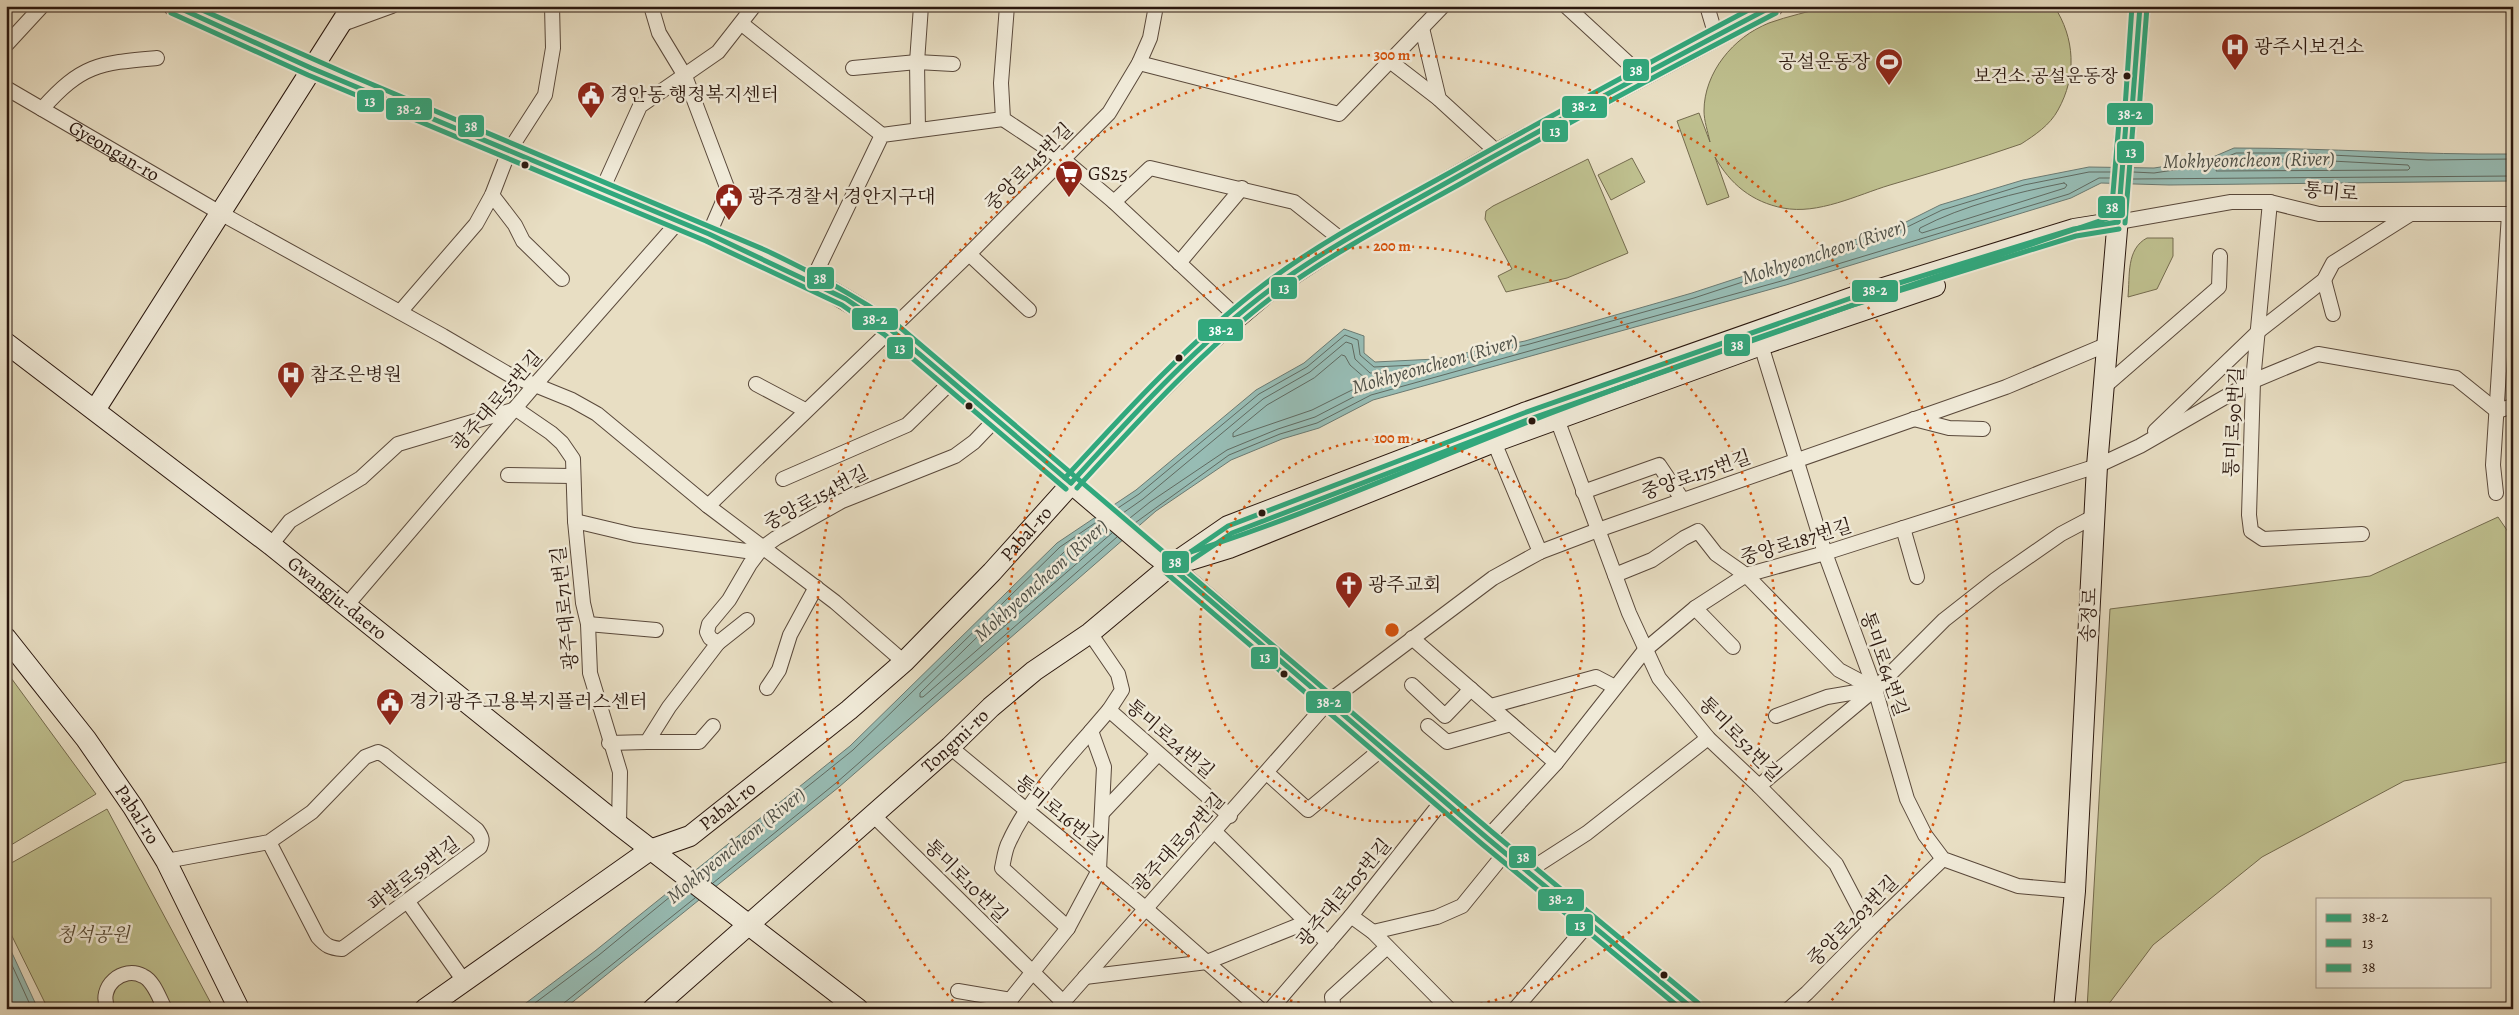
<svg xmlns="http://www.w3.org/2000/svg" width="2519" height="1015" viewBox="0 0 2519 1015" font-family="Alegreya,'Noto Serif KR',serif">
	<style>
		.green { fill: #bebf8e; stroke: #746b4e }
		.water { fill: #97bcb4; stroke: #6b7a72 }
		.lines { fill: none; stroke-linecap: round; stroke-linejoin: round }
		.shore { stroke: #606a61; stroke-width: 1 }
		.street-casing { stroke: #5a493b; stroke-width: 16 }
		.secondary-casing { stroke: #2a170e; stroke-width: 22 }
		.street { stroke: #f0ead8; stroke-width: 14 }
		.secondary { stroke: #f0ead8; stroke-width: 20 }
		.bus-1-casing { stroke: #f0ead8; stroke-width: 9 }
		.bus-2-casing { stroke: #f0ead8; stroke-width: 9 }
		.bus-3-casing { stroke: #f0ead8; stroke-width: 9 }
		.bus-1 { stroke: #31a87d; stroke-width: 5 }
		.bus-2 { stroke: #31a87d; stroke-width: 5 }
		.bus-3 { stroke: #31a87d; stroke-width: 5 }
		.ring { fill: none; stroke: #d5520c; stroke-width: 2.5; stroke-dasharray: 2.5 5 }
		.bus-dot { fill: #2a170e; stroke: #f0ead8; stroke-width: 2 }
		.labels { text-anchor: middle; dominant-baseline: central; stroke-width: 5; stroke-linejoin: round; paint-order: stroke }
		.bus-label { font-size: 18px; fill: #2a170e; stroke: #f0ead8; text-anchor: end }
		.poi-label { font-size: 19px; fill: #2a170e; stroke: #f0ead8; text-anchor: start }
		.street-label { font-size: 19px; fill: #2a170e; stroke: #f0ead8 }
		.park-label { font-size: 19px; font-style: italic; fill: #564934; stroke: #f0ead8 }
		.water-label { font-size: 20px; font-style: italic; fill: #505148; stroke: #f0ead8 }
		.centre { fill: #d5520c; stroke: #f0ead8; stroke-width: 2.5 }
		.ring-label { font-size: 15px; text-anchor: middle; font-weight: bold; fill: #d5520c; stroke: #f0ead8; stroke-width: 5; stroke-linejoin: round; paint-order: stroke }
		.line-badge { stroke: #f0ead8; stroke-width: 2 }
		.badge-label { font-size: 14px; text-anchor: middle; font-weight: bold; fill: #fff }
	</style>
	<rect width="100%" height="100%" fill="#e8dec3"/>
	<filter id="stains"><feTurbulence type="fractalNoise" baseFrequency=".004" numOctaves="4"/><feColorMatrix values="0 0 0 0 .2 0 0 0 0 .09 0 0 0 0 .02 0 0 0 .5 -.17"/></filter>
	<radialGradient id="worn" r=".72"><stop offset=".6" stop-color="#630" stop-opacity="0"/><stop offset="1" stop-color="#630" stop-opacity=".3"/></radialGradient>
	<g class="green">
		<path d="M1828,6H2054C2075,38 2077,76 2058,110C2050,125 2035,135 2021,144C1978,159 1934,172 1890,185C1857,195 1818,215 1783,208C1752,202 1730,184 1715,157L1729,197L1707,205L1677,121L1699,113L1710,142C1708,132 1704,121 1704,111C1704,73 1733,37 1769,23C1788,16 1809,12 1828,6Z"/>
		<polygon points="1632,158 1645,182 1611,200 1598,175"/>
		<polygon points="1588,159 1628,253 1567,278 1506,292 1498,276 1512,269 1485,219 1486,211 1493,206"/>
		<path d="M2147,238H2173V256L2157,289L2128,297C2130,276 2126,249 2147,238Z"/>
		<polygon points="2498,517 2513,539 2513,761 2404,781 2262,857 2153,945 2105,1009 2087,1009 2110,609 2370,576"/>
		<polygon points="6,671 96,794 6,848"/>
		<polygon points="107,809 214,1009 48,1009 6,924 6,866"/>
	</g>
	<g class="water">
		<path d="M2234,148C2327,148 2420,155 2513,154V181L2169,185L2101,183L2071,198L1786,285L1373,400L1319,428L1282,439L1231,460L1156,511L839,787L564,1009H518L595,951L850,746L1057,543L1136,490L1256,390L1304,363L1344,329L1364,336V353L1375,362L1436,359L1525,341L1692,293L1900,225L1940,205L2023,180L2089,167L2154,168L2206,160Z"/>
		<polygon points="6,940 38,1009 6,1009"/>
	</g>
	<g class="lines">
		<g class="shore">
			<polygon points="2237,159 2293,159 2408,165 2410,168 2408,170 2216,171 2217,168"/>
			<polyline points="2133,172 2154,173 2207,165 2236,153 2293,153 2428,160 2513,159"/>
			<polyline points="2133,179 2513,176"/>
			<path d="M2064,183L2067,185L2065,188L1922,233L1919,231L1920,228C1964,205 2015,193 2064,183Z"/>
			<polygon points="1342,355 1345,356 1350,365 1366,379 1366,383 1312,410 1233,437 1233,433 1267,405 1314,378"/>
			<polyline points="1118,508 1139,494 1259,394 1307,367 1345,335 1358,340 1360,355 1374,367 1436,364 1526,345 1694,298 1901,230 1942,210 2024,185 2089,172 2111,172"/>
			<polyline points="1123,513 1143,499 1263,399 1310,372 1346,342 1352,344 1355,359 1370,373 1416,373 1414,377 1369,389 1315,417 1278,429 1227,450 1150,502 1130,518"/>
			<polyline points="1135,523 1229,455 1280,434 1317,423 1371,395 1785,280 2069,194 2099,178 2110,178"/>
			<polyline points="1103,525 1064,552 920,693 920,697 923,697 1112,533"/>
			<polyline points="700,873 853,750 1060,547 1098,521"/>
			<polyline points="713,883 836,783 1117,537"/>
			<polyline points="6,952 32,1009"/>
			<polyline points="527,1009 599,955 682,887"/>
			<polyline points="561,1009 564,1003 695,898"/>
		</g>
		<g class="street-casing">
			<g id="street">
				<polyline points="651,6 659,33 685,76 728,190 709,234"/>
				<polyline points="1007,6 1001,83 1003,119 1063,159 1114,202 1236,316"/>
				<polyline points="1566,6 1642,76"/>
				<polyline points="1707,6 1716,36"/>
				<polyline points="742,24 882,135"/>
				<polyline points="340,25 392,6"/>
				<polyline points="1422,28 1439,99 1498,153"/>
				<polyline points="6,45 42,6"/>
				<polyline points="1391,62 1439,99"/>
				<polyline points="1139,63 1339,114 1443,6"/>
				<polyline points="853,68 917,62 953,64"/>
				<path id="s1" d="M6,88L222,214L443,336L508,374L572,400L597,414L708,506L835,602L904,662"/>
				<path d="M42,109C82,64 99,63 157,58"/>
				<polyline points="918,130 917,62 921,6"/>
				<polyline points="602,190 640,106 718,52 754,6"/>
				<polyline points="492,195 515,225 523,241 562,279"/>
				<polyline points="1114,202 1150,168 1294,202 1343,241"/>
				<polyline points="2270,202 2253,381 2249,515 2251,531 2263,539 2362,534"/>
				<polyline points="2118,222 2231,202 2270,202 2319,214 2513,214"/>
				<polyline points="969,254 1029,310"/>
				<polyline points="1179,263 1242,188"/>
				<polyline points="2324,280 2333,314"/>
				<polyline points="812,281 882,135 1003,119"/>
				<polyline points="400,312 476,224 492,195 509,151 545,95 553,48 552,6"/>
				<polyline points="1761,345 1825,553 1875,689 1907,799 1925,835 1943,859 2018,886 2075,891"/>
				<polyline points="756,384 805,410"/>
				<polyline points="2104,387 2219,287 2220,256"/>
				<polyline points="1557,419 1629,613 1659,678 1708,738 1759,786 1836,864 1870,929"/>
				<polyline points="1914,419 1949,428 1983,429"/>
				<polyline points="2155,431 2260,330 2324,280 2333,263 2409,215"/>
				<polyline points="1494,442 1540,552"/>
				<polyline points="508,475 572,476"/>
				<polyline points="783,479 907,425 952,381"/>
				<polyline points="1583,492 1659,465 1682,499"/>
				<polyline points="2496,493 2493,465 2509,214"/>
				<polyline points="708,506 969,254 1109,113 1139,63 1150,38 1156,6"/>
				<polyline points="575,521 634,535 746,551 762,548"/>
				<polyline points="1903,528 1917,577"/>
				<polyline points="271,545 290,521 361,478 398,444 516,409 551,433 562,443 573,459 575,521 583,603 588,624 590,673 620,772 619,825"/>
				<polyline points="1615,575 1652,560 1684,538 1698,531 1716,554 1746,575 1839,670 1875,689"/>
				<polyline points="346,606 534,386 678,222"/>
				<polyline points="1695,608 1733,647"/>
				<polyline points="588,624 656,630"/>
				<polyline points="1090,633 1118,674 1122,690 1109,710 1230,816"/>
				<polyline points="1412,638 1556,763"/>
				<polyline points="718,643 747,620"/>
				<polyline points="1412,685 1445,716 1471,689"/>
				<polyline points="767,688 779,670 790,635 816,587"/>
				<polyline points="1491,706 1596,677 1615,687"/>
				<polyline points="1776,716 1827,697 1874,689"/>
				<polyline points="1428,726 1447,742 1511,724"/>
				<polyline points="647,742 699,742 713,726"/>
				<polyline points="609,743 647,742 669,707 718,643 710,638 707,632 709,624 729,600 750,564 762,548 776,538 842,501 955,456 974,442 996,419"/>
				<polyline points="950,747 1145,908 1260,1009"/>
				<polyline points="1267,773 1308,810 1383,748"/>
				<polyline points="1759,786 1875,689 1944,620 1995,580 2061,534 2095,516"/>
				<polyline points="1103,812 1158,754"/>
				<polyline points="873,815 1063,1002"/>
				<polyline points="1215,832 1328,943"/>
				<polyline points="1487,838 1556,763 1645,650 1695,608 1746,575 1825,553 2097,466 2140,446 2253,381 2318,354 2456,378 2497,411 2513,406"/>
				<path d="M166,861L269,842L312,812L365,757L378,752L384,755L477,830C482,837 483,840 480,847L342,949C330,948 326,946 318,937L269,842"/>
				<polyline points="1528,871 1587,833 1708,738"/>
				<polyline points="408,902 464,981"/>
				<polyline points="1351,916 1373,932 1449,1009"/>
				<path d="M1068,928L1002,868C1004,859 1005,849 1009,842C1027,802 1062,764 1091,731"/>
				<polyline points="1373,932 1437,917 1462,906 1505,853"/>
				<polyline points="1085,977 1207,962 1307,922"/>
				<polyline points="958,991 1011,1000"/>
				<path d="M108,1009C97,987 123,965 143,976C154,981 159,998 165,1009"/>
				<polyline points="837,1009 846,1000"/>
				<polyline points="1003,1009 1068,928 1099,870 1104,767 1091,731 1109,710"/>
				<polyline points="1057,1009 1328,702 1493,578 1540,552 1598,530 2006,387 2108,344"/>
				<polyline points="1271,1009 1351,916 1443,800"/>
				<polyline points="1334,1009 1332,997 1387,947"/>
				<polyline points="1515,1009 1589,923"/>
				<polyline points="1789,1009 1807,993 1870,929 1943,859"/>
			</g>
		</g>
		<g class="secondary-casing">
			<g id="secondary">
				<path d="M174,6C323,74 474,135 625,199C715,238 811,271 890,329L1153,553L1170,566L1487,838L1693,1009"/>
				<path id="s2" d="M6,343L271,545L619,825L858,1009"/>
				<polyline points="95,410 352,6"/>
				<polyline points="1190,560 1229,548 1494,442 1761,345 1935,286"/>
				<path id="s3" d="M6,638L86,739L133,807L166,861L239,1009"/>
				<path id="s4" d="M425,1009L650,850L690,836L849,710L904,662L992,572L1126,423L1201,348L1272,288L1343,241L1498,153L1773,6"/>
				<path id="s5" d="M653,1009L950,747L991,707L1034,671L1090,633L1170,566L1228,526L1524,413L1854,297L2074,229L2118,222"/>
				<polyline points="2064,1009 2075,891 2097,466 2126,123 2132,110 2140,6"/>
			</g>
		</g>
		<use href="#street" class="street"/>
		<use href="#secondary" class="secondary"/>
		<g class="bus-1-casing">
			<g id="bus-1">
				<polyline points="175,6 311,68 709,234 846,299 890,329 1071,483"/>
				<polyline points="2118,222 2126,123 2132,110 2140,6"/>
				<path d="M1071,483C1134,414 1196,345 1271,289C1329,246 1393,213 1455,178C1560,119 1666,62 1773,6"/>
				<polyline points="1170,566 1228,526 1524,413 1854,297 2074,229 2118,222"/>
				<polyline points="1170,566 1487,838 1693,1009"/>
			</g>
		</g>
		<g class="bus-2-casing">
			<g id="bus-2">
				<polyline points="171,13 308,75 706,241 842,305 885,335 1066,489"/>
				<polyline points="2125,223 2133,125 2139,111 2147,7"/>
				<path d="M1077,488C1139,420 1202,350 1276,294C1334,252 1397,219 1460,184C1564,125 1670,68 1776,13"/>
				<polyline points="1165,572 1482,844 1681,1009"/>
				<polyline points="1174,572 1232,533 1527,420 1856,304 2076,236 2119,229"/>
			</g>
		</g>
		<g class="bus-3-casing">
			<g id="bus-3">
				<path d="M193,6L345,73L765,250C810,271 854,295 895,323L1492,832L1698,1003"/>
				<path d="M1065,478C1128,409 1191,340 1266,283C1323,240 1388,207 1451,172C1552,115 1654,60 1756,6"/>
				<path d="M1168,559C1300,519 1426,461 1554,412C1738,342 1925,281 2111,217L2119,122L2125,108L2132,6"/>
			</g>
		</g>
		<use href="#bus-1" class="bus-1"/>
		<use href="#bus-2" class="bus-2"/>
		<use href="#bus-3" class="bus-3"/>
	</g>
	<g class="ring">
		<circle cx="1392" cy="630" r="192"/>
		<path d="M1329 1009A384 384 0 1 1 1455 1009"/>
		<path d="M958 1007A575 575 0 1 1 1826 1007"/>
	</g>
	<defs>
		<g id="hospital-pin" transform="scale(1.4375)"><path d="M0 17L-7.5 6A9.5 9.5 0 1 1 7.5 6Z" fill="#8f2418" stroke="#f0ead8"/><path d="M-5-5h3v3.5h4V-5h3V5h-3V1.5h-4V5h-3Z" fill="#fff"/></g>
		<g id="stadium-pin" transform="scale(1.4375)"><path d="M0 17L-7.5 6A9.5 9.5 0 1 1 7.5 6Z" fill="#8f2418" stroke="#f0ead8"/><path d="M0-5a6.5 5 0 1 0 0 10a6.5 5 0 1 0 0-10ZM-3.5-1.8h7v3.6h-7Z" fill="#fff"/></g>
		<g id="civic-pin" transform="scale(1.4375)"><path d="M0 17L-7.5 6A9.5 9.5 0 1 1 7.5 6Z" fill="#8f2418" stroke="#f0ead8"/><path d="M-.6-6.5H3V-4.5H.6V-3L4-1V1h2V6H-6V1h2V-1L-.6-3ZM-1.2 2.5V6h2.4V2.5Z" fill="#fff"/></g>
		<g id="supermarket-pin" transform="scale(1.4375)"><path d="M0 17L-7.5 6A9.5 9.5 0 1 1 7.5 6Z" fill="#8f2418" stroke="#f0ead8"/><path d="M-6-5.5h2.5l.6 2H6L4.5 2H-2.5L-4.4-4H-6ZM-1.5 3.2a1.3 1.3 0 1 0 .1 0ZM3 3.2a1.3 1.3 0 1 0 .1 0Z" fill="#fff"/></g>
		<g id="church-pin" transform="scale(1.4375)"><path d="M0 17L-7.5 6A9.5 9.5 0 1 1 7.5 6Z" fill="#8f2418" stroke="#f0ead8"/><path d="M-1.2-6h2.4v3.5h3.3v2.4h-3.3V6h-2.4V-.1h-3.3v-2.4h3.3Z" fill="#fff"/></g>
	</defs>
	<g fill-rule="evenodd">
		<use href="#hospital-pin" x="2235" y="47"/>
		<use href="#stadium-pin" x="1889" y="62"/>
		<use href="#civic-pin" x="591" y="95"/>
		<use href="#supermarket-pin" x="1069" y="174"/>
		<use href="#civic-pin" x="729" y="197"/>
		<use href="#hospital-pin" x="291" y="375"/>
		<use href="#church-pin" x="1349" y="585"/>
		<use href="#civic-pin" x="390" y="702"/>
	</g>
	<g class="bus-dot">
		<circle cx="2127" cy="76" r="4.5"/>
		<circle cx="525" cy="165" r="4.5"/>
		<circle cx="1179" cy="358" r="4.5"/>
		<circle cx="969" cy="406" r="4.5"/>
		<circle cx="1532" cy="421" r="4.5"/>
		<circle cx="1262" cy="513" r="4.5"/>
		<circle cx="1284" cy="674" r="4.5"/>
		<circle cx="1664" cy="975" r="4.5"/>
	</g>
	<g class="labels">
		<g class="bus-label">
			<text x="2118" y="76">보건소.공설운동장</text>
		</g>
		<g class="poi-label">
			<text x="2254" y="47">광주시보건소</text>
			<text x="1870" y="62" text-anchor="end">공설운동장</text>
			<text x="610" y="95">경안동 행정복지센터</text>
			<text x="1088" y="174">GS25</text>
			<text x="748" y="197">광주경찰서 경안지구대</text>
			<text x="310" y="375">참조은병원</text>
			<text x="1368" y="585">광주교회</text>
			<text x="409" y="702">경기광주고용복지플러스센터</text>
		</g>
		<g class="street-label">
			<text stroke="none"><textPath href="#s1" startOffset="125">Gyeongan-ro</textPath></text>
			<text transform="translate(1029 167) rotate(-45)">중앙로145번길</text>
			<text transform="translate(2331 192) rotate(5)">통미로</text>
			<text transform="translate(497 401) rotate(-49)">광주대로55번길</text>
			<text transform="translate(2234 422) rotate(-87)">통미로90번길</text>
			<text transform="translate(1696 475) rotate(-19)">중앙로175번길</text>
			<text transform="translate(816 498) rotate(-28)">중앙로154번길</text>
			<text stroke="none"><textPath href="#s4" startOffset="771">Pabal-ro</textPath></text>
			<text transform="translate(1796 542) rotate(-17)">중앙로187번길</text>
			<text stroke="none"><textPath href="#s2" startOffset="418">Gwangju-daero</textPath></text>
			<text transform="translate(565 608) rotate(-96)">광주대로71번길</text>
			<text transform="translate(2089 615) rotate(-87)">송정로</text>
			<text transform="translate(1884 664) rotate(71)">통미로64번길</text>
			<text transform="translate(1170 739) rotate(41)">통미로24번길</text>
			<text transform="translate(1740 739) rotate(46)">통미로52번길</text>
			<text stroke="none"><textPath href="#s5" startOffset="404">Tongmi-ro</textPath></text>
			<text stroke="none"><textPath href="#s4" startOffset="366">Pabal-ro</textPath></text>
			<text transform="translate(1059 813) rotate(39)">통미로16번길</text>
			<text stroke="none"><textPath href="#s3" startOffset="220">Pabal-ro</textPath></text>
			<text transform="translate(1179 843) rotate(-48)">광주대로97번길</text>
			<text transform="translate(414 874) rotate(-37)">파발로59번길</text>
			<text transform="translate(966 881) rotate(45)">통미로10번길</text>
			<text transform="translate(1344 893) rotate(-50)">광주대로105번길</text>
			<text transform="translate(1853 921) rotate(-45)">중앙로203번길</text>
		</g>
		<g class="park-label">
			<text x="93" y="935">청석공원</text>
		</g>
		<g class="water-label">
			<text transform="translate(2249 160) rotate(-1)">Mokhyeoncheon (River)</text>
			<text transform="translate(1824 252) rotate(-18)">Mokhyeoncheon (River)</text>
			<text transform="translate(1435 364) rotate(-16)">Mokhyeoncheon (River)</text>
			<text transform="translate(1041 580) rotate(-42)">Mokhyeoncheon (River)</text>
			<text transform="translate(736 845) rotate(-39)">Mokhyeoncheon (River)</text>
		</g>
	</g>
	<circle cx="1392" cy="630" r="8" class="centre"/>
	<g class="ring-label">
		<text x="1392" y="60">300 m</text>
		<text x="1392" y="251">200 m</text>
		<text x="1392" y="443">100 m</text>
	</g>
	<g class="line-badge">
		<rect x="1622" y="58" width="28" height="24" rx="5" fill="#31a87d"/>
		<rect x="356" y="89" width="29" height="24" rx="5" fill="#31a87d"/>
		<rect x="1561" y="95" width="47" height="24" rx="5" fill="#31a87d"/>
		<rect x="385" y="97" width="48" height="24" rx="5" fill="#31a87d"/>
		<rect x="2106" y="102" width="48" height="24" rx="5" fill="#31a87d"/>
		<rect x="457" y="114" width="28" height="24" rx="5" fill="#31a87d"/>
		<rect x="1541" y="119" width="28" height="24" rx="5" fill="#31a87d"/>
		<rect x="2116" y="140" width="29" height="24" rx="5" fill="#31a87d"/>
		<rect x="2097" y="195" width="29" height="24" rx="5" fill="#31a87d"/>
		<rect x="806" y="266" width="29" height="24" rx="5" fill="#31a87d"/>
		<rect x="1270" y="276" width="28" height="24" rx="5" fill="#31a87d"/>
		<rect x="1851" y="279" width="48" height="24" rx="5" fill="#31a87d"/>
		<rect x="851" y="307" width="48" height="24" rx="5" fill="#31a87d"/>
		<rect x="1197" y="318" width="47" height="24" rx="5" fill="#31a87d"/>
		<rect x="1723" y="333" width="28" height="24" rx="5" fill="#31a87d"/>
		<rect x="886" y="336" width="28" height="24" rx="5" fill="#31a87d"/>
		<rect x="1161" y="550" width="29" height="24" rx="5" fill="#31a87d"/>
		<rect x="1250" y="646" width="29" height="24" rx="5" fill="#31a87d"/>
		<rect x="1305" y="690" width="47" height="24" rx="5" fill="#31a87d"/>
		<rect x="1508" y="845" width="29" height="24" rx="5" fill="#31a87d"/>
		<rect x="1537" y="888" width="48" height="24" rx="5" fill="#31a87d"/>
		<rect x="1565" y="913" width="29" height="24" rx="5" fill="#31a87d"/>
	</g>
	<g class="badge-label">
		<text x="1636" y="75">38</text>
		<text x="370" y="106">13</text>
		<text x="1584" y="111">38-2</text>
		<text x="409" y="114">38-2</text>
		<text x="2130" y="119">38-2</text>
		<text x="471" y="131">38</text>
		<text x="1555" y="136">13</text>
		<text x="2131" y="157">13</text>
		<text x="2112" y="212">38</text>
		<text x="820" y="283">38</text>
		<text x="1284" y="293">13</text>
		<text x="1875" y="295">38-2</text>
		<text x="875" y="324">38-2</text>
		<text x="1221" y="335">38-2</text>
		<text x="1737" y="350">38</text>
		<text x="900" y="353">13</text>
		<text x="1175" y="567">38</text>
		<text x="1265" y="662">13</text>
		<text x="1329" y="707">38-2</text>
		<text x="1523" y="862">38</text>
		<text x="1561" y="904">38-2</text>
		<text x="1580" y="930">13</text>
	</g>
	<rect width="2519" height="1015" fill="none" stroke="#e8dec3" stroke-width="25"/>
	<rect x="8" y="8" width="2504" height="1000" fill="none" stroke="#2a170e" stroke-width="2.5"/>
	<rect x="12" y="12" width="2494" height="990" fill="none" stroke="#2a170e"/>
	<rect x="2316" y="898" width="175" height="90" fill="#f0ead8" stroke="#a19687"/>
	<rect x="2326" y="914" width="25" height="8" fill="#31a87d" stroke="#a19687"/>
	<text x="2362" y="922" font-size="15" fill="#2a170e">38-2</text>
	<rect x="2326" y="939" width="25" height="8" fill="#31a87d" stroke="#a19687"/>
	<text x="2362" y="948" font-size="15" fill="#2a170e">13</text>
	<rect x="2326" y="964" width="25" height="8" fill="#31a87d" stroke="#a19687"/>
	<text x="2362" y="972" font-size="15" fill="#2a170e">38</text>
	<rect width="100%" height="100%" filter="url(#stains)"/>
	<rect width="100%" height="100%" fill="url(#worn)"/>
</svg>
